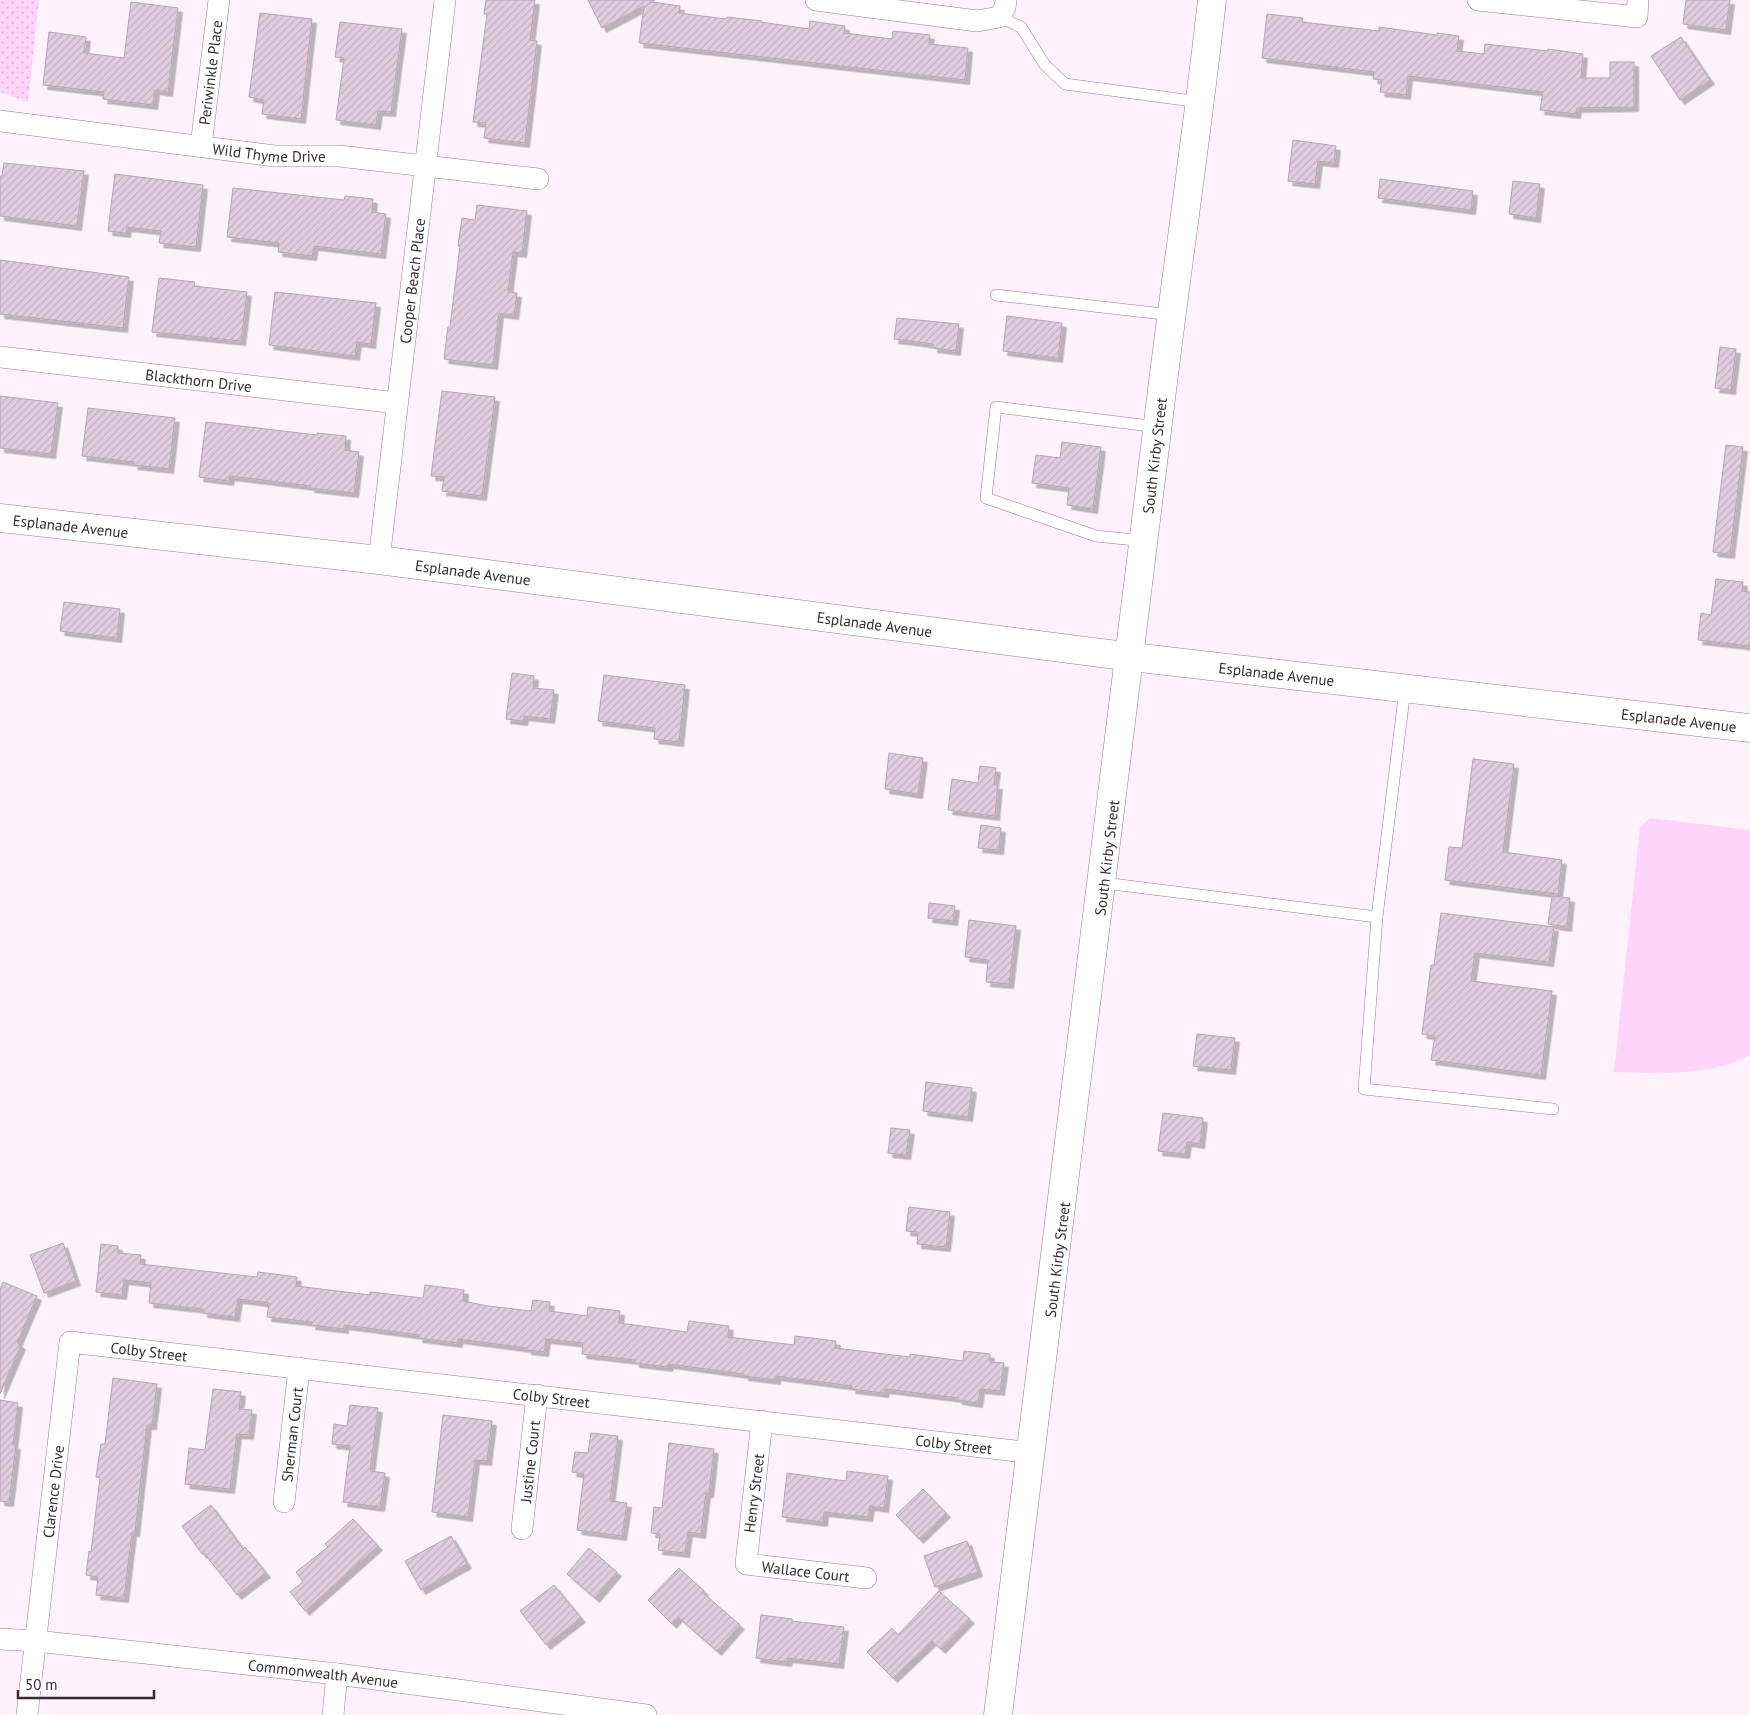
<svg xmlns="http://www.w3.org/2000/svg" width="1750" height="1715" viewBox="0 0 1750 1715" font-family="'PT Sans',sans-serif">
	<style>
		.park { fill: url(#park-dots) }
		.pitch { fill: #ffd4fb }
		.building { fill: url(#building-hatch); stroke: #b7a4b6; filter: url(#shadow) }
		.lines { fill: none; stroke-linecap: round; stroke-linejoin: round }
		.lane-casing { stroke: #917f8f; stroke-width: 12 }
		.street-casing { stroke: #917f8f; stroke-width: 22 }
		.secondary-casing { stroke: #917f8f; stroke-width: 29 }
		.lane { stroke: #fff; stroke-width: 11 }
		.street { stroke: #fff; stroke-width: 21 }
		.secondary { stroke: #fff; stroke-width: 28 }
		.labels { text-anchor: middle; dominant-baseline: central; stroke-width: 4; stroke-linejoin: round; paint-order: stroke }
		.street-label { font-size: 15px; fill: #342c33; stroke: #fff }
	</style>
	<defs>
		<pattern id="park-dots" width="8" height="8" patternUnits="userSpaceOnUse" patternTransform="scale(1.25)"><rect width="8" height="8" fill="#ffd4fb"/><path d="M2 2h.1M6 6h.1" fill="none" stroke="#dbb6d8" stroke-width="1.8" stroke-linecap="round"/></pattern>
		<pattern id="building-hatch" width="6" height="6" patternUnits="userSpaceOnUse" patternTransform="scale(1.25)"><rect width="6" height="6" fill="#e0cdde"/><path d="M-1 1l2-2M0 6l6-6M5 7l2-2" fill="none" stroke="#c1b0bf"/></pattern>
		<filter id="shadow"><feDropShadow dx="4.5" dy="4.5" stdDeviation="0" flood-color="#0004"/></filter>
	</defs>
	<rect width="100%" height="100%" fill="#fdf1fc"/>
	<polygon class="park" points="0,0 39,0 28,102 0,92"/>
	<path class="pitch" d="M1650,818L1750,830V1055C1710,1077 1658,1073 1614,1072L1640,827Z"/>
	<g class="building">
		<polygon points="486,0 535,0 530,40 537,41 525,143 484,138 486,123 473,122 487,14 484,14"/>
		<polygon points="588,0 655,0 652,2 680,6 679,13 726,19 727,17 762,21 761,22 809,29 810,21 845,26 844,33 892,39 893,31 930,35 929,44 968,48 965,80 639,43 644,6 602,28"/>
		<polygon points="1686,0 1730,0 1726,30 1683,24"/>
		<polygon points="131,2 178,8 168,92 155,90 153,105 103,99 104,92 43,85 49,32 86,37 84,53 124,58"/>
		<polygon points="260,13 312,19 301,119 262,114 264,100 249,97"/>
		<polygon points="1267,14 1303,18 1302,22 1379,31 1379,27 1437,35 1437,33 1459,36 1457,51 1484,54 1485,44 1548,51 1548,49 1583,54 1581,78 1610,78 1610,62 1634,62 1634,107 1577,108 1576,114 1540,110 1543,92 1408,76 1406,95 1380,92 1382,80 1373,79 1374,72 1262,58"/>
		<polygon points="340,22 402,29 391,112 378,111 376,125 336,120 344,58 335,57"/>
		<polygon points="1681,37 1710,80 1680,100 1651,56"/>
		<polygon points="1293,140 1336,146 1334,163 1318,161 1315,184 1288,181"/>
		<polygon points="4,163 84,171 77,226 0,216 0,176 2,176"/>
		<polygon points="115,174 203,185 196,247 159,243 161,231 127,227 126,233 108,231"/>
		<polygon points="1380,179 1473,191 1471,210 1378,198"/>
		<polygon points="1513,181 1540,184 1536,218 1509,214"/>
		<polygon points="233,188 344,200 345,196 373,199 372,212 386,214 381,254 314,246 312,256 278,252 279,243 227,237"/>
		<polygon points="477,205 527,211 522,253 513,252 508,292 517,293 514,315 499,313 493,365 444,359 448,327 450,327 460,246 458,246 462,218 475,220"/>
		<polygon points="0,260 129,277 123,328 0,314"/>
		<polygon points="159,278 195,282 194,286 247,292 241,341 152,332"/>
		<polygon points="275,292 376,303 371,344 357,342 355,356 269,345"/>
		<polygon points="1007,316 1062,323 1058,358 1003,351"/>
		<polygon points="897,318 959,324 956,351 933,348 933,344 894,339"/>
		<polygon points="1720,347 1736,349 1731,390 1715,388"/>
		<polygon points="442,391 495,397 482,496 442,491 444,477 431,476"/>
		<polygon points="0,396 58,403 51,454 0,448"/>
		<polygon points="88,408 175,418 169,469 133,465 134,462 82,456"/>
		<polygon points="206,422 317,435 317,433 346,436 345,450 359,452 354,493 310,488 311,486 230,476 229,481 199,477"/>
		<polygon points="1062,442 1101,447 1093,509 1067,505 1069,488 1032,483 1036,455 1060,458"/>
		<polygon points="1726,445 1743,447 1730,554 1713,552"/>
		<polygon points="1716,579 1743,582 1742,591 1750,592 1750,646 1698,640 1701,613 1711,615"/>
		<polygon points="64,602 120,609 117,638 60,631"/>
		<polygon points="512,673 534,676 533,688 554,690 550,719 524,716 523,721 506,719"/>
		<polygon points="604,675 685,685 679,742 654,739 655,728 598,721"/>
		<polygon points="889,753 923,758 918,794 885,789"/>
		<polygon points="1473,759 1514,764 1503,852 1562,860 1558,894 1445,880 1449,847 1462,848"/>
		<polygon points="980,766 996,768 994,785 998,785 995,816 948,810 952,779 978,783"/>
		<polygon points="981,825 1001,828 999,850 978,848"/>
		<polygon points="1552,896 1570,898 1567,927 1548,924"/>
		<polygon points="929,903 955,906 953,921 928,918"/>
		<polygon points="1441,913 1554,927 1549,962 1475,953 1471,981 1552,991 1541,1075 1431,1060 1435,1036 1422,1034 1431,965 1434,965"/>
		<polygon points="969,920 1016,926 1009,984 986,982 988,960 965,957"/>
		<polygon points="1197,1034 1235,1038 1231,1070 1193,1066"/>
		<polygon points="926,1082 972,1088 968,1117 923,1111"/>
		<polygon points="1163,1113 1203,1118 1200,1144 1187,1142 1185,1154 1158,1151"/>
		<polygon points="891,1128 910,1130 906,1155 888,1153"/>
		<polygon points="909,1207 950,1212 946,1247 917,1244 918,1232 906,1231"/>
		<polygon points="63,1243 76,1281 44,1293 30,1255"/>
		<polygon points="101,1244 118,1246 118,1253 141,1255 140,1264 257,1277 258,1272 297,1277 296,1286 370,1295 370,1292 423,1298 425,1285 464,1290 463,1301 488,1306 531,1311 533,1300 550,1302 549,1311 587,1316 588,1307 620,1311 619,1323 687,1332 689,1321 729,1326 728,1337 794,1345 795,1336 836,1341 835,1348 910,1357 910,1354 963,1361 964,1351 990,1354 990,1362 1004,1363 1000,1391 980,1389 978,1403 958,1400 958,1398 885,1389 884,1393 851,1389 852,1386 776,1376 776,1380 744,1376 744,1374 669,1364 668,1367 635,1363 635,1360 582,1354 583,1343 546,1339 544,1352 527,1350 527,1348 458,1339 458,1343 418,1338 419,1335 344,1325 344,1329 311,1325 312,1322 267,1317 269,1303 238,1299 235,1317 203,1313 203,1309 149,1303 151,1283 124,1280 122,1295 96,1292"/>
		<polygon points="3,1282 37,1296 17,1343 21,1345 0,1394 0,1290"/>
		<polygon points="113,1378 157,1384 152,1425 147,1425 135,1532 132,1532 124,1598 96,1595 98,1577 86,1575 89,1551 91,1552 100,1478 96,1477 101,1444 105,1444"/>
		<polygon points="213,1389 241,1392 239,1409 252,1410 249,1435 237,1434 230,1489 185,1484 189,1448 205,1450"/>
		<polygon points="0,1400 18,1403 13,1445 16,1445 9,1502 0,1501"/>
		<polygon points="350,1405 378,1408 370,1471 385,1473 380,1507 343,1502 350,1446 332,1444 334,1424 347,1426"/>
		<polygon points="443,1415 492,1421 487,1461 475,1460 468,1517 432,1512"/>
		<polygon points="591,1433 618,1436 610,1501 627,1503 622,1536 577,1530 584,1474 572,1472 575,1452 588,1453"/>
		<polygon points="669,1443 714,1449 709,1493 706,1493 701,1534 688,1532 685,1553 658,1550 660,1534 651,1533 654,1507 662,1508"/>
		<polygon points="847,1471 888,1476 884,1508 870,1506 868,1517 824,1512 823,1522 782,1517 787,1473 846,1481"/>
		<polygon points="923,1489 946,1513 919,1539 896,1515"/>
		<polygon points="211,1505 243,1549 245,1547 266,1573 237,1595 204,1553 202,1554 182,1526"/>
		<polygon points="353,1519 378,1546 305,1611 290,1592 303,1582 296,1572 328,1547 325,1544"/>
		<polygon points="451,1536 467,1564 421,1590 405,1561"/>
		<polygon points="967,1541 978,1572 935,1587 924,1556"/>
		<polygon points="589,1548 617,1572 595,1598 567,1574"/>
		<polygon points="679,1568 704,1591 702,1592 740,1625 717,1651 678,1617 672,1624 648,1600"/>
		<polygon points="554,1585 581,1618 546,1645 520,1611"/>
		<polygon points="939,1591 970,1619 941,1649 932,1641 893,1678 867,1652 892,1628 898,1635"/>
		<polygon points="761,1615 792,1619 792,1621 844,1627 839,1664 788,1658 787,1662 756,1658"/>
	</g>
	<g class="lines">
		<g class="lane-casing">
			<g id="lane">
				<polyline points="999,17 1021,27 1045,65 1065,84 1200,102"/>
				<polyline points="996,295 1172,315"/>
				<polyline points="1145,541 1096,536 986,498 996,407 1158,427"/>
				<polyline points="1104,883 1377,917 1405,689"/>
				<polyline points="1377,917 1364,1089 1553,1109"/>
			</g>
		</g>
		<g class="street-casing">
			<g id="street">
				<polyline points="816,0 977,21 999,17 1005,8 1006,0"/>
				<polyline points="1478,0 1637,17 1638,0"/>
				<path id="s1" d="M0,121L275,156H339L538,179"/>
				<path id="s2" d="M201,146L219,0"/>
				<path id="s3" d="M0,357L397,403"/>
				<path id="s4" d="M379,560L445,0"/>
				<path id="s5" d="M762,1421L746,1564L866,1578"/>
				<path id="s6" d="M284,1502L299,1368"/>
				<path id="s7" d="M522,1529L537,1395"/>
				<path id="s8" d="M0,1639L36,1641L337,1674L646,1715"/>
				<path id="s9" d="M27,1715L70,1342L1033,1453"/>
				<polyline points="333,1715 337,1674"/>
			</g>
		</g>
		<g class="secondary-casing">
			<g id="secondary">
				<path id="s10" d="M0,518L379,560L1132,657L1750,728"/>
				<path id="s11" d="M998,1715C1055,1287 1107,859 1157,431C1174,287 1196,144 1212,0"/>
			</g>
		</g>
		<use href="#lane" class="lane"/>
		<use href="#street" class="street"/>
		<use href="#secondary" class="secondary"/>
	</g>
	<g class="labels">
		<g class="street-label">
			<text stroke="none"><textPath href="#s2" startOffset="74">Periwinkle Place</textPath></text>
			<text stroke="none"><textPath href="#s1" startOffset="271">Wild Thyme Drive</textPath></text>
			<text stroke="none"><textPath href="#s4" startOffset="281">Cooper Beach Place</textPath></text>
			<text stroke="none"><textPath href="#s3" startOffset="200">Blackthorn Drive</textPath></text>
			<text stroke="none"><textPath href="#s11" startOffset="1269">South Kirby Street</textPath></text>
			<text stroke="none"><textPath href="#s10" startOffset="71">Esplanade Avenue</textPath></text>
			<text stroke="none"><textPath href="#s10" startOffset="476">Esplanade Avenue</textPath></text>
			<text stroke="none"><textPath href="#s10" startOffset="881">Esplanade Avenue</textPath></text>
			<text stroke="none"><textPath href="#s10" startOffset="1286">Esplanade Avenue</textPath></text>
			<text stroke="none"><textPath href="#s10" startOffset="1691">Esplanade Avenue</textPath></text>
			<text stroke="none"><textPath href="#s11" startOffset="864">South Kirby Street</textPath></text>
			<text stroke="none"><textPath href="#s11" startOffset="459">South Kirby Street</textPath></text>
			<text stroke="none"><textPath href="#s9" startOffset="455">Colby Street</textPath></text>
			<text stroke="none"><textPath href="#s9" startOffset="860">Colby Street</textPath></text>
			<text stroke="none"><textPath href="#s6" startOffset="68">Sherman Court</textPath></text>
			<text stroke="none"><textPath href="#s9" startOffset="1265">Colby Street</textPath></text>
			<text stroke="none"><textPath href="#s7" startOffset="68">Justine Court</textPath></text>
			<text stroke="none"><textPath href="#s9" startOffset="225">Clarence Drive</textPath></text>
			<text transform="translate(754 1493) rotate(-83)">Henry Street</text>
			<text stroke="none"><textPath href="#s5" startOffset="204">Wallace Court</textPath></text>
			<text stroke="none"><textPath href="#s8" startOffset="325">Commonwealth Avenue</textPath></text>
		</g>
	</g>
	<path d="M18 1690v8h136v-8" fill="none" stroke="#342c33" stroke-width="2.5"/>
	<text x="25" y="1690" font-size="15" fill="#342c33" stroke="#ffffff" stroke-width="4" paint-order="stroke">50 m</text>
</svg>
